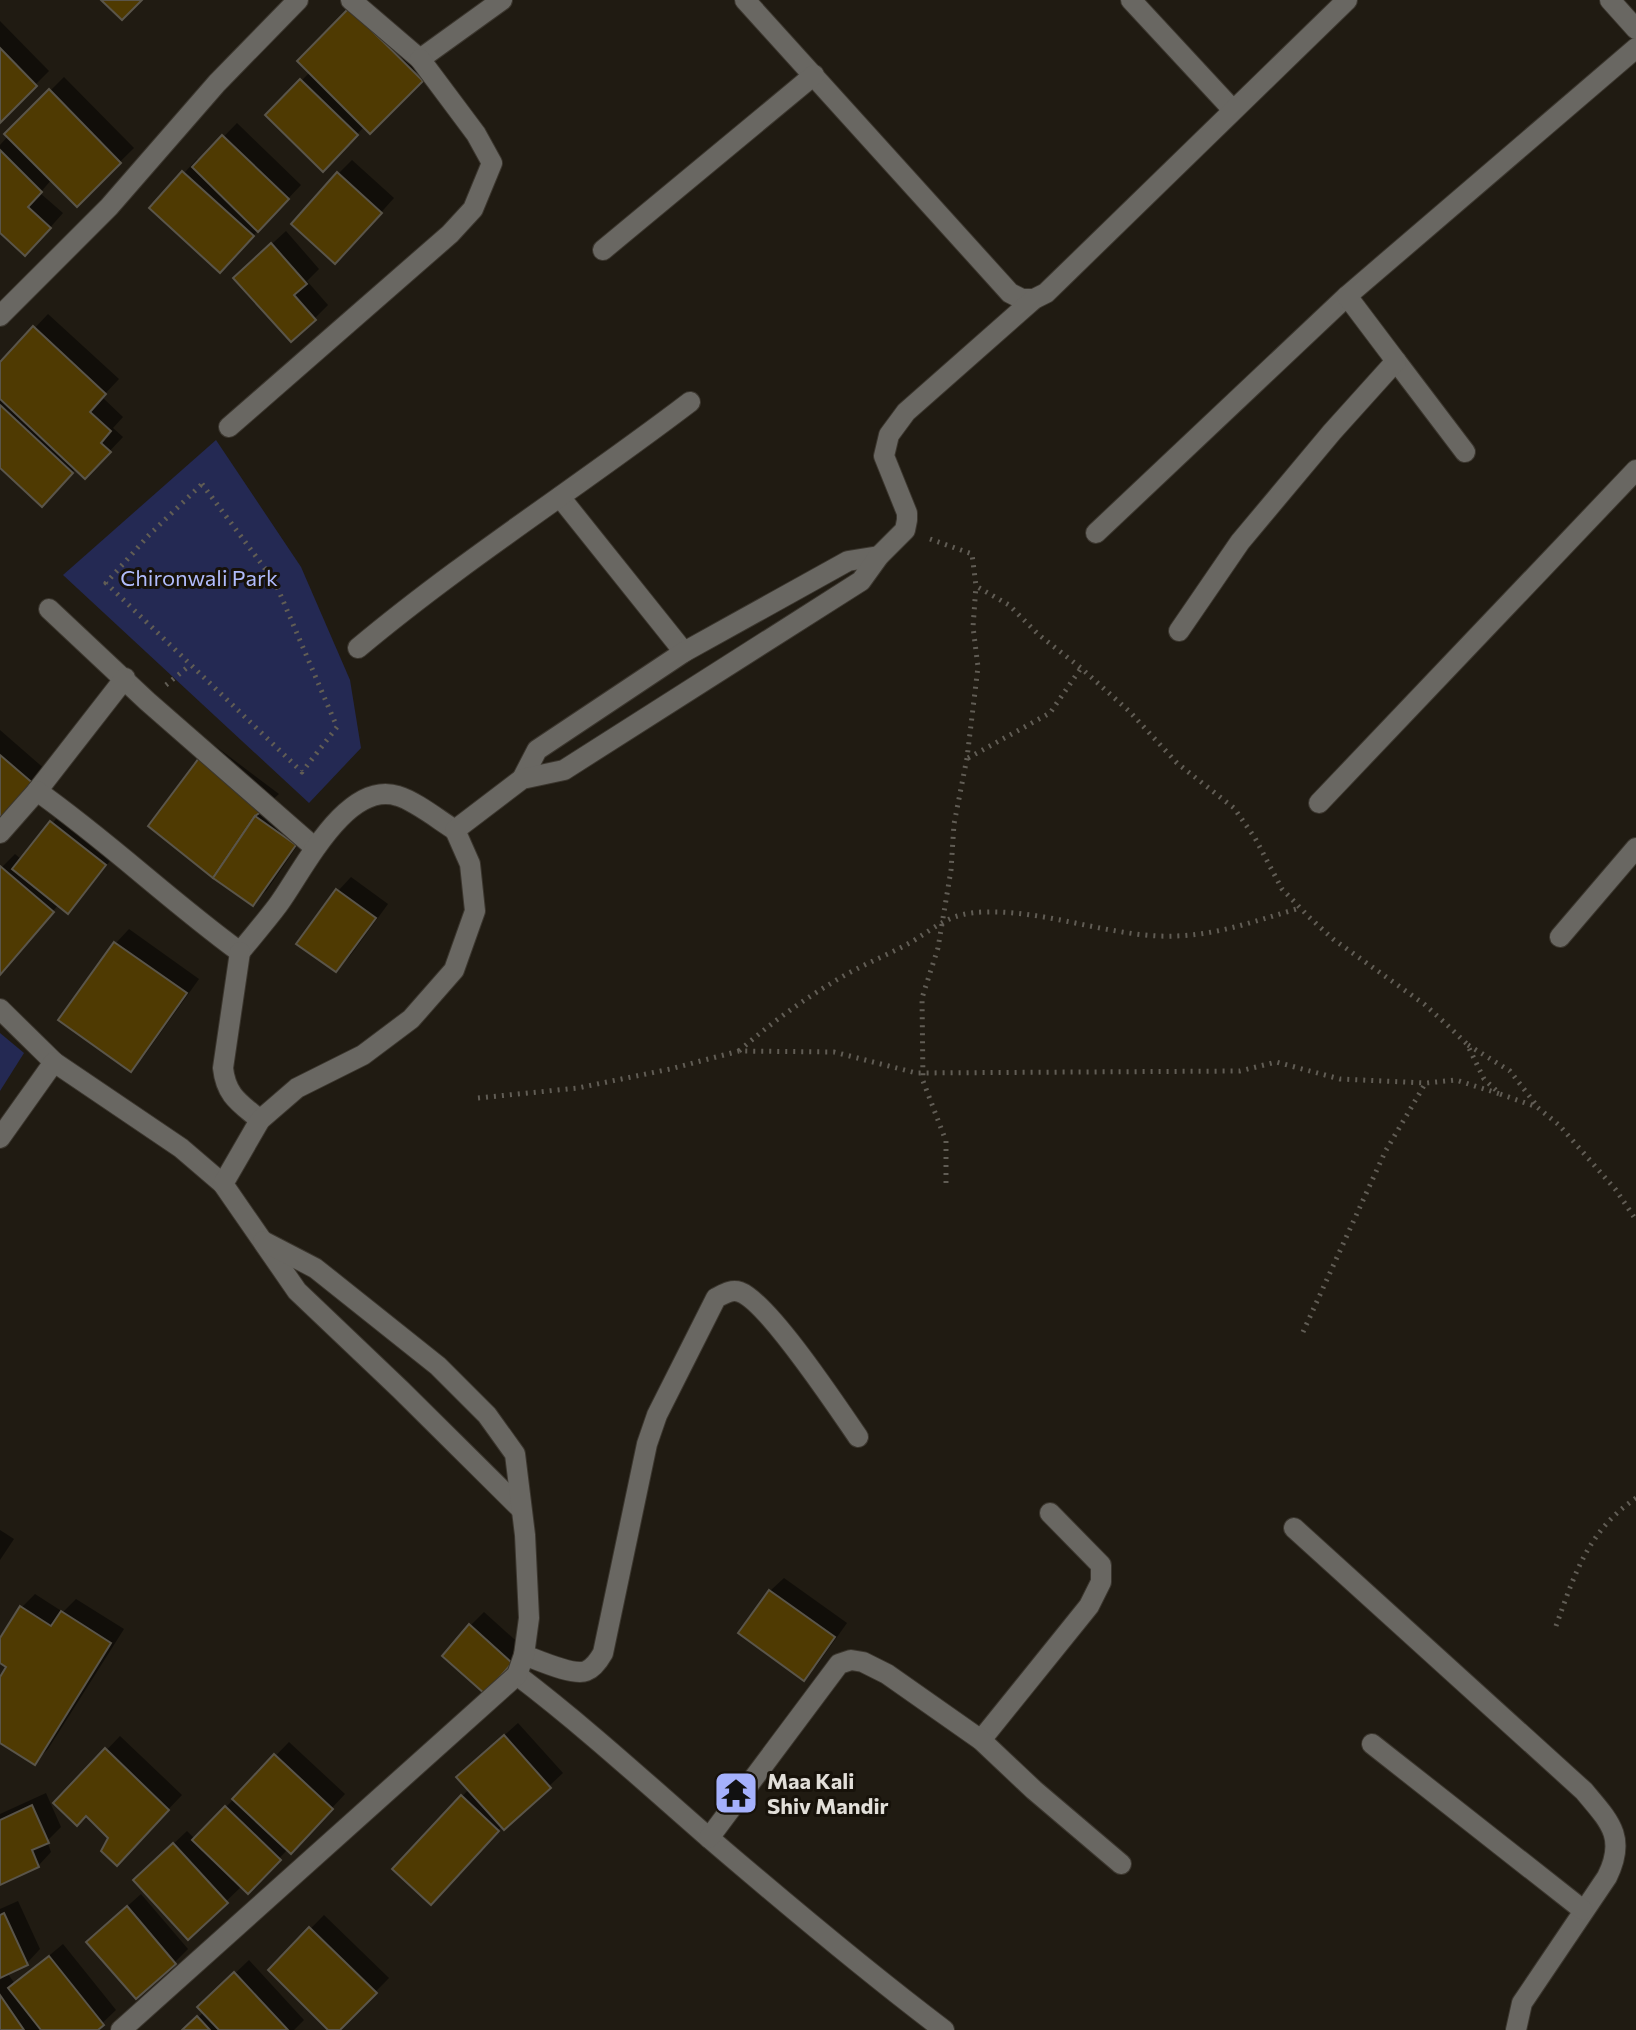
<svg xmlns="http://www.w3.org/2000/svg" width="1636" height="2030" viewBox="0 0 1636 2030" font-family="Commissioner,sans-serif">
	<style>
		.green { fill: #242953 }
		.shadow { fill: #0007 }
		.building { fill: #4f3a02; stroke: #5a554a; stroke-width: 2 }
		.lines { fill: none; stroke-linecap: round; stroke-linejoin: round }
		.minor-casing { stroke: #3b362e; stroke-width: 22 }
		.path { stroke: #615d55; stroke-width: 5; stroke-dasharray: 2 6; stroke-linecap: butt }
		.minor { stroke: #696762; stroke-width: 20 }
		.labels { text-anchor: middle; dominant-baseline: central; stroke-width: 6; stroke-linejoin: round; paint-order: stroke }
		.park-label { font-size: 22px; fill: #b1bcfc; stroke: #17120a }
		.poi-label { font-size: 22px; font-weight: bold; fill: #e2dfd9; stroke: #17120a; text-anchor: start }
	</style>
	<rect width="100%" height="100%" fill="#201b12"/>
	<g class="green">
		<polygon points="216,440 301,567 350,680 361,748 309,803 63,575"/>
		<polygon points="0,1033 24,1053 0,1091"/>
	</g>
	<g class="shadow">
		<polygon points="360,0 368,0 435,66 370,131 365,126 323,169 268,115 310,72"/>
		<polygon points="0,21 49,71 0,120"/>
		<polygon points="64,77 134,148 77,204 52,179 40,193 63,213 39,240 0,231 0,145 9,135 7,134"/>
		<polygon points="237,123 301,185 233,257 152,208 197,159 200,161"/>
		<polygon points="352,160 394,198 349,248 338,174"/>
		<polygon points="286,231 319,269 307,281 328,305 315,318 249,265"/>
		<polygon points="48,314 119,379 102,397 123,417 113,428 123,437 85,477 76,468 56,491 0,465 0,365"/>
		<polygon points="0,730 47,771 0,825"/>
		<polygon points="214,745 279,794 269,803 308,830 267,890 253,904 201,759"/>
		<polygon points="65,808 118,851 81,897 67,911 59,904 0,974 0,869 15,854 22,860"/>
		<polygon points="351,877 388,904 350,956 336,970 338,891"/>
		<polygon points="129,929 199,979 144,1056 131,1069 61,1020 116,943"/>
		<polygon points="0,1530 14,1539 0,1560"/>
		<polygon points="784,1578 847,1623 817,1665 804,1678 770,1591"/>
		<polygon points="35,1594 63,1612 76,1599 124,1629 48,1749 34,1763 0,1741 0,1680 9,1666 0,1661 0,1642 21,1608"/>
		<polygon points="484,1612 524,1648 499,1678 470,1626"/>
		<polygon points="518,1723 563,1773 504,1828 502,1826 444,1889 395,1869 469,1789 472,1764"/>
		<polygon points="120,1736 182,1795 117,1863 111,1837 87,1814 56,1803"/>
		<polygon points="289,1742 345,1794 304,1838 288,1849 248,1891 242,1886 189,1937 149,1867 187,1831 195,1839"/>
		<polygon points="46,1793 61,1827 47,1841 51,1852 38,1866 0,1883 0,1814"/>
		<polygon points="141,1894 188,1949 175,1962 103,1928"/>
		<polygon points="18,1901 40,1949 27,1963 0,1976 0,1909"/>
		<polygon points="324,1915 389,1978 338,2030 331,2030 270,1970"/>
		<polygon points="63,1944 116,2010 95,2030 0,2030 0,1980 8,1974 15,1984"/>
		<polygon points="249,1960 304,2020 294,2030 184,2030 204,2012 200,2007"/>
	</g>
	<g class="building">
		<polygon points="101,0 142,0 122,20"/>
		<polygon points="349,8 423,81 370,134 297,61"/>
		<polygon points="0,48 37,86 0,123"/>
		<polygon points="300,79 358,135 323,172 265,115"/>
		<polygon points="49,89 121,163 77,207 4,134"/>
		<polygon points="222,135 289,199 258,232 192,167"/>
		<polygon points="0,150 42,192 28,207 51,228 25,256 0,233"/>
		<polygon points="182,171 254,236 220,273 149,208"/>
		<polygon points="337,172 382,213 335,264 291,224"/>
		<polygon points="271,243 307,284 294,295 316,320 291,342 233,278"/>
		<polygon points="33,326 106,394 90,412 111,431 101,443 111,452 85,479 0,399 0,362"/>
		<polygon points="0,405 73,473 42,507 0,468"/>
		<polygon points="0,755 35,785 0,827"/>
		<polygon points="199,758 267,808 255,816 213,878 148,826"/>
		<polygon points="255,816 296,845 253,906 213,878"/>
		<polygon points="50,821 106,865 68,914 12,869"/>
		<polygon points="0,866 54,912 0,975"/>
		<polygon points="336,889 376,918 336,972 296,944"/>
		<polygon points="114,942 187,993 131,1072 58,1020"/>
		<polygon points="769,1590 835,1637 804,1681 738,1633"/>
		<polygon points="20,1606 51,1626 61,1611 111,1643 35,1765 0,1743 0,1677 6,1667 0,1663 0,1638"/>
		<polygon points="469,1624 512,1663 485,1694 442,1656"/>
		<polygon points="504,1735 551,1788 504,1830 456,1777"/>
		<polygon points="105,1748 169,1810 117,1866 101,1851 108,1838 86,1816 77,1826 53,1803"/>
		<polygon points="274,1754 333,1809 291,1854 232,1799"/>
		<polygon points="461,1795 499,1831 431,1905 392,1869"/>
		<polygon points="32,1805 49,1843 32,1850 39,1867 0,1885 0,1820"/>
		<polygon points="225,1806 281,1860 248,1894 192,1840"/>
		<polygon points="173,1843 228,1903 188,1940 133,1880"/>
		<polygon points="127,1906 176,1964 136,1999 86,1942"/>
		<polygon points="4,1913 28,1965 0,1978 0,1915"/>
		<polygon points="309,1927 377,1993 340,2030 328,2030 268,1970"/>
		<polygon points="49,1956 104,2025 98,2030 41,2030 8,1988"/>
		<polygon points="234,1972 288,2030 219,2030 197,2007"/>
		<polygon points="0,1995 24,2030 0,2030"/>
		<polygon points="197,2016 210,2030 182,2030"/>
	</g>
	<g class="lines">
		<g class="minor-casing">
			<g id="minor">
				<polyline points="351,0 420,59 502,0"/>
				<polyline points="745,0 1010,293 1022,299 1034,299"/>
				<polyline points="1131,0 1233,110"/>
				<polyline points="1610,0 1636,29"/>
				<polyline points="603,250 814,75"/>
				<polyline points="0,316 109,207 217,83 298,0"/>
				<polyline points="1396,361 1465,452"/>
				<polyline points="229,427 450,234 473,209 492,163 476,134 420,59"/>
				<polyline points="560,497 684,652"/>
				<polyline points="1096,533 1347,296"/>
				<polyline points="49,609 147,701 314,847"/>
				<polyline points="1179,631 1240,542 1332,432 1396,361 1347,296 1636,48"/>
				<path d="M358,648C463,560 580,486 690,402"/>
				<polyline points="522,779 537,750 684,652 848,561 879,556"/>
				<polyline points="37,791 125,678"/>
				<polyline points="1319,803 1636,470"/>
				<path d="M0,833L37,791C108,841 170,901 240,952C253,936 266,921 278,905C302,873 346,779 398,796C415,801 439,820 455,830"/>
				<polyline points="1560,937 1636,848"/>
				<path d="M240,952L223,1068C226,1096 240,1103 260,1120"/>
				<polyline points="0,1009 54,1062"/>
				<polyline points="0,1138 54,1062 181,1148 223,1184"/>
				<polyline points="520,1508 401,1390 297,1291 223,1184 260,1120 297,1088 363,1055 411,1019 454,970 475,911 470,864 455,830 522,779 564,770 861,581 879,556 905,530 907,520 907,513 884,456 889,435 906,412 1034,299 1046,293 1347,0"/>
				<path d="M1294,1528L1584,1791C1609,1821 1627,1837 1607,1877L1522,2003L1516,2030"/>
				<path d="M524,1655C538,1660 573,1676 586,1671C594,1668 599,1660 603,1653L647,1444L657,1415L716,1298C724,1294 731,1289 740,1292C768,1302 838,1408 858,1437"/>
				<path d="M517,1675C584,1726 645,1782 708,1837C785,1903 863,1969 944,2030"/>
				<polyline points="981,1740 1089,1606 1101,1582 1101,1565 1050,1513"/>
				<polyline points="1372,1744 1583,1910"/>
				<polyline points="709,1838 839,1664 851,1660 863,1662 887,1674 981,1740 1034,1790 1121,1864"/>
				<polyline points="121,2030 517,1675 524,1655 529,1618 525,1535 515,1454 487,1415 438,1366 315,1268 263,1241"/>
			</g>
		</g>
		<g class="path">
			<polygon points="202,484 275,582 337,727 302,772 106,583 149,535"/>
			<polyline points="930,539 972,554 976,586 1009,605 1039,635 1081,668 1130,712 1177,763 1234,808 1255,838 1282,889 1309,917 1333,939 1424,1004 1445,1023 1467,1044 1484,1079 1500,1094 1537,1107 1559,1125 1616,1190 1636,1220"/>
			<polyline points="166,685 189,666"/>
			<polyline points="968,758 1050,713 1081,668"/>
			<polyline points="1468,1045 1510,1071 1537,1106"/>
			<path d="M739,1051C773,1021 808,996 847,974C869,962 892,953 913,941C939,925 950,913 984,912C1042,910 1100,933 1158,936C1211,938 1251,922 1300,908"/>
			<polyline points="478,1098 578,1088 670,1069 739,1051 834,1052 916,1073 1240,1071 1276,1062 1340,1079 1426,1083 1456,1080 1500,1094"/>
			<polyline points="946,1183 946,1141 923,1081 922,998 938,948 951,870 954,824 967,758 978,667 973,627 976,586"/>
			<polyline points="1303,1332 1385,1152 1425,1084"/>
			<path d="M1556,1626C1575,1573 1588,1531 1636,1498"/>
		</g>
		<use href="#minor" class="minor"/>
	</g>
	<defs>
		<g id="temple-square" transform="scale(2.3)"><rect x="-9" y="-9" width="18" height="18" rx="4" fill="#a5b1fc" stroke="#17120a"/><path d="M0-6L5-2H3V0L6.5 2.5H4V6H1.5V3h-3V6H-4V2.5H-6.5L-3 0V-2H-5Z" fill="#111"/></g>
	</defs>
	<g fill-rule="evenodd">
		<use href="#temple-square" x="736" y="1793"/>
	</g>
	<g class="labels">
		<g class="park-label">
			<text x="199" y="577">Chironwali Park</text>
		</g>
		<g class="poi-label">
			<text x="767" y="1780">Maa Kali<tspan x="767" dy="25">Shiv Mandir</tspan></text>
		</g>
	</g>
</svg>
